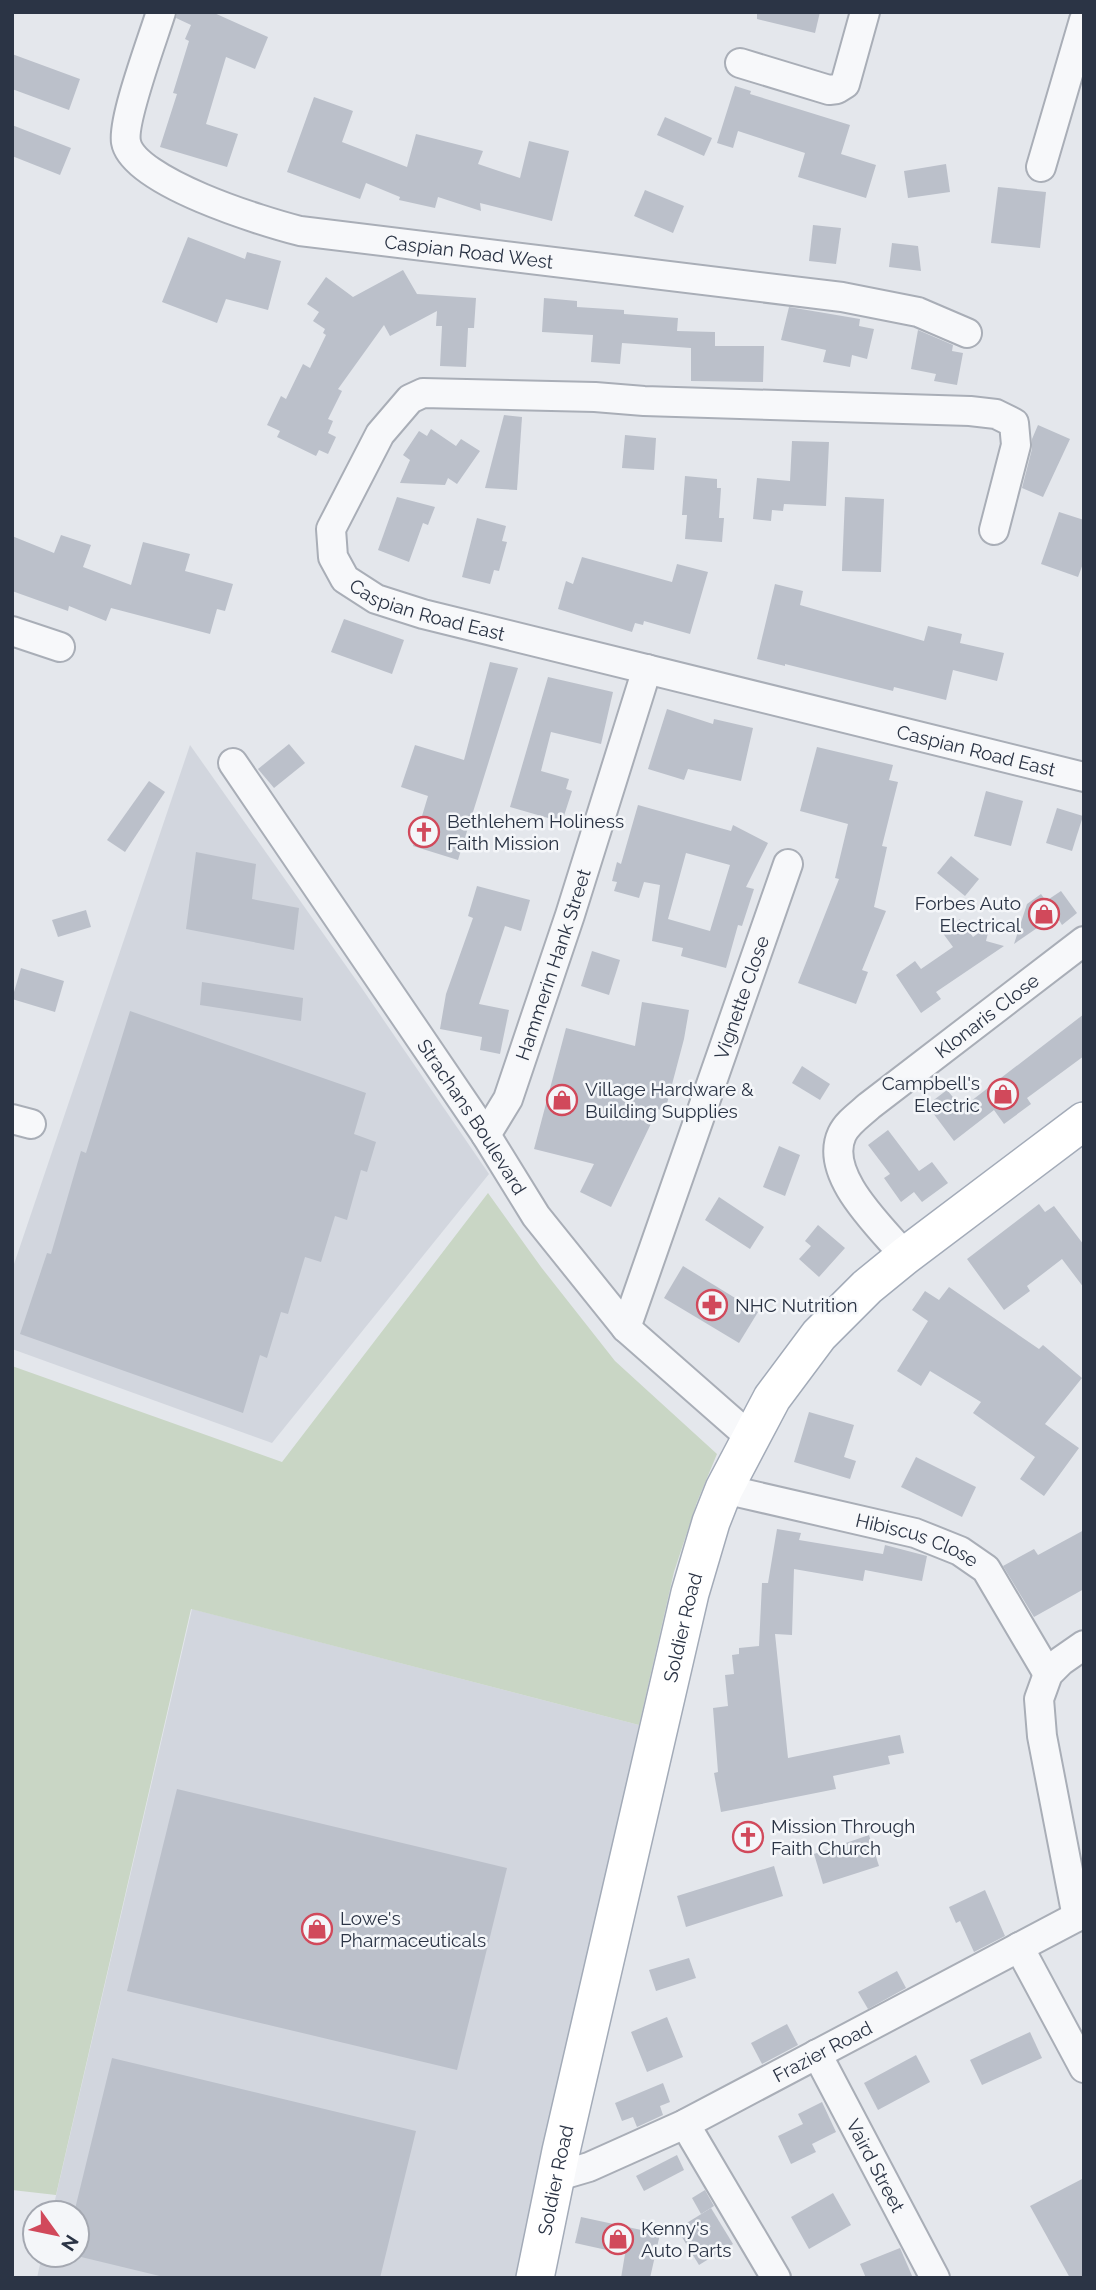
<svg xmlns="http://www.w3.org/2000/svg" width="1096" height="2290" viewBox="0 0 1096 2290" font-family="Raleway,sans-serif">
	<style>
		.built { fill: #d2d6de }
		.green { fill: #c9d6c5 }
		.building { fill: #bbc0ca; fill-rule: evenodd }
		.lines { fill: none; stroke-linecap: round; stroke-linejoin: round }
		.minor-casing { stroke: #a9aeb7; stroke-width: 32 }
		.major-casing { stroke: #a3abb8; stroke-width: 40 }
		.minor { stroke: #f7f8fa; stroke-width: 28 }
		.major { stroke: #fff; stroke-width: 37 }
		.labels { text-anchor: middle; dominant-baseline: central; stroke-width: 5; stroke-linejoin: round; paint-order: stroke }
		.street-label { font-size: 19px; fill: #2b3445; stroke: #f4f6f9 }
		.poi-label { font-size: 19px; fill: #2b3445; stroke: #f4f6f9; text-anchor: start }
	</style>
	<rect width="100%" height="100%" fill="#e4e7ec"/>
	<g class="built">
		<polygon points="190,745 361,987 489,1174 272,1443 12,1349 12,1270"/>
		<polygon points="192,1609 639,1725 516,2278 37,2278 42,2255 77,2255 77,2213 52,2213"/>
	</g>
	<polygon class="green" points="488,1193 541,1267 615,1361 717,1454 697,1502 674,1572 639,1725 191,1609 56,2195 12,2190 12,1921 14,1915 12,1914 12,1366 282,1462"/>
	<g class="building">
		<polygon points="177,12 212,12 268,37 255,69 226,57 206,124 238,134 227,167 160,147 177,94 173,93 189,41 185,39 191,25 176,18"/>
		<polygon points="757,12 820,12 815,33 757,19"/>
		<polygon points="12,54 80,79 69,110 12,89"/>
		<polygon points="735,86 751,91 750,94 850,125 841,154 876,165 866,198 798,177 805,153 738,131 733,148 717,143"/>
		<polygon points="314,97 353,111 342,142 407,167 416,134 483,151 478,164 520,178 529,141 569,151 552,221 480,203 481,211 438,197 435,208 399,200 400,197 366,183 360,199 287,172"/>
		<polygon points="665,117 712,138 704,156 657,135"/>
		<polygon points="12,125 71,148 60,175 12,156"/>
		<polygon points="946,164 950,192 908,198 904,171"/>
		<polygon points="998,187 1046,192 1040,248 991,243"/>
		<polygon points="645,190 684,206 673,233 634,216"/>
		<polygon points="813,225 841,228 836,264 809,261"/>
		<polygon points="188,237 245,259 247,252 281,261 268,310 226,299 217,323 162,302"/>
		<polygon points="892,243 918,246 921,271 889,267"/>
		<polygon points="403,270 417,294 476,298 474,328 468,328 466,367 440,366 442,326 436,326 437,311 390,336 384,325 338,389 342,391 328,419 333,421 328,433 336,437 328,454 319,450 316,456 277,437 280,431 267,425 281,396 286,399 303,364 310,368 326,335 323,333 325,329 313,321 319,312 307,304 326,277 353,297"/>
		<polygon points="544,298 577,301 577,307 624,310 624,314 678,318 677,331 715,332 715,346 764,346 763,382 691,381 691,348 622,343 620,364 591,362 593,335 542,332"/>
		<polygon points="789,307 860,319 859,326 874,329 867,359 852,355 850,367 823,362 826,350 781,340"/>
		<polygon points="918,330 953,345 952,351 963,353 957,385 934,381 936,374 911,369"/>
		<polygon points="504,415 522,417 517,490 485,488"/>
		<polygon points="1038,425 1070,439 1043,497 1022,488 1032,449 1032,439"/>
		<polygon points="431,429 456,446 461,439 480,451 457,484 448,478 445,485 400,483 410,460 403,455 419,431 427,436"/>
		<polygon points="625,435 656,438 654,470 622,468"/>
		<polygon points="792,441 829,442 826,506 784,504 783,511 772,510 771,521 753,519 757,478 790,481"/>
		<polygon points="685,476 717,479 717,488 721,488 719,518 724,518 722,542 685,539 687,515 682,515"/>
		<polygon points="397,497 435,507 428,525 423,523 409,562 378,550"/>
		<polygon points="845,497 884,499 881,572 842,571"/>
		<polygon points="1059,512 1084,520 1084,561 1078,577 1041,564"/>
		<polygon points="477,518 506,526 502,541 507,542 499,571 494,570 490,584 462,577"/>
		<polygon points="61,535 91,545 83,567 131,585 143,542 190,554 185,571 233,584 225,611 217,609 210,634 111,608 106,621 69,606 68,611 12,591 12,536 54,553"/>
		<polygon points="582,557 672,582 677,564 708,572 690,634 644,621 643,625 635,623 632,632 558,609 566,581 573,584"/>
		<polygon points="775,584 803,591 800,605 924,641 928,626 962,634 960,643 1004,653 997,681 953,670 946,700 894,687 893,691 785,664 785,666 757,659"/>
		<polygon points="344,619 404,640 392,674 331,652"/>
		<polygon points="490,662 518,668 458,860 413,846 428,796 401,787 415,745 464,760"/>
		<polygon points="548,677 613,692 601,744 551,732 541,771 569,779 566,789 572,791 562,822 510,807"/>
		<polygon points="667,709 713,724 714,719 753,728 741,781 688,769 684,780 648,769"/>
		<polygon points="289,744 305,763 274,788 258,769"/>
		<polygon points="817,747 893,765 889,780 898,782 882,846 887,847 874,907 886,911 862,970 868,972 856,1004 798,983 839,879 835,878 848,824 800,811"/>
		<polygon points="149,781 165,792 125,852 107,840"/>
		<polygon points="986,791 1023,801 1011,846 974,836"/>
		<path d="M638,805L731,831L733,825L768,843L746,887L754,889L742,926L738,925L726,968L681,956L683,948L652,941L660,885L644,882L639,898L614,891L617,882L612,881L617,862L621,864ZM686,853L730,865L710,931L668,919Z"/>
		<polygon points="1057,808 1083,816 1072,851 1046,843"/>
		<polygon points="196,852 256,864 252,899 299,908 294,950 186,929"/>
		<polygon points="951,856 979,879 965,896 937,873"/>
		<polygon points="477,886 530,900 521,931 505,926 479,1004 509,1010 500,1054 480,1050 482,1037 440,1029 446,994 473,918 468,916"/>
		<polygon points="1061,891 1077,913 1062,925 1056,915 1014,944 1027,904 1041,894 1046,901"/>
		<polygon points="86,910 91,927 58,937 52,920"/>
		<polygon points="960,919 973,937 990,925 986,941 1004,946 936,992 941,999 921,1013 896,975 915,961 921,969 953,947 942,932"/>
		<polygon points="592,951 620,960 609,995 581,986"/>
		<polygon points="21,968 64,981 55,1012 12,999"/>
		<polygon points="202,982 303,998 301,1021 200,1005"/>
		<polygon points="642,1002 689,1010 684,1039 665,1111 658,1109 611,1207 580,1192 594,1164 534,1149 566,1028 635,1046"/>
		<polygon points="130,1011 366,1093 354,1134 376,1142 367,1172 361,1170 347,1220 335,1216 321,1262 305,1257 288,1314 281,1312 267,1358 260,1355 243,1413 20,1334 47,1253 51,1254 81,1151 86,1153"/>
		<polygon points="1084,1014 1084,1056 1027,1098 1031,1104 1004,1124 994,1110 954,1141 927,1105 947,1090 962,1108"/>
		<polygon points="802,1066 830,1084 820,1100 792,1083"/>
		<polygon points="888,1130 919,1171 932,1162 948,1183 922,1202 914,1192 901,1202 884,1178 890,1174 868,1145"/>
		<polygon points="779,1146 800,1155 785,1196 763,1187"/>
		<polygon points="719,1197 764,1227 750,1249 705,1220"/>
		<polygon points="1039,1204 1045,1212 1054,1206 1084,1245 1084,1288 1062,1259 1027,1286 1030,1291 1004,1310 967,1259"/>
		<polygon points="818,1225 845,1248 819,1277 799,1259 811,1246 805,1241"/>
		<polygon points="683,1266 758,1312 739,1343 664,1298"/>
		<polygon points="949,1287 1039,1349 1043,1345 1082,1378 1045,1424 1079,1448 1044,1496 1020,1479 1035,1457 973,1413 981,1402 930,1371 921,1386 897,1371 928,1321 912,1310 925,1291 939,1300"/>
		<polygon points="809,1412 854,1425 844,1457 856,1461 850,1479 794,1462"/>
		<polygon points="916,1457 976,1487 962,1517 901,1487"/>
		<polygon points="777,1529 801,1533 799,1540 883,1554 885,1545 927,1556 922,1581 865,1570 863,1581 794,1569 792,1635 775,1634 788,1758 900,1735 904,1753 888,1756 890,1764 833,1776 836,1789 721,1812 714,1773 718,1772 713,1708 728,1706 725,1675 734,1674 732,1655 739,1654 739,1648 759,1646 762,1583 768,1583"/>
		<polygon points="1084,1530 1084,1589 1034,1617 1003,1566 1034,1549 1038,1555"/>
		<polygon points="177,1789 507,1868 457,2070 127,1991"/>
		<polygon points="869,1835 879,1866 823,1884 814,1854"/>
		<polygon points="774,1866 783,1896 686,1927 677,1896"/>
		<polygon points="985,1890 1005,1936 974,1952 960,1921 956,1923 949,1907"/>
		<polygon points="689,1958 696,1978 656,1991 649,1970"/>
		<polygon points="897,1971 906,1988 868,2009 858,1992"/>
		<polygon points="667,2017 683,2057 647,2072 631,2032"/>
		<polygon points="787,2024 798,2045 762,2064 751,2043"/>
		<polygon points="1030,2032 1042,2058 982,2085 970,2060"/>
		<polygon points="916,2055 930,2082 878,2110 864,2083"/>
		<polygon points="112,2058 416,2131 380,2278 168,2278 77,2256 77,2213 74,2213"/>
		<polygon points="663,2083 670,2102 660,2106 663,2115 637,2127 633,2117 622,2121 615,2103"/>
		<polygon points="822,2102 836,2132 812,2144 816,2152 791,2164 778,2136 803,2124 798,2114"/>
		<polygon points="677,2155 684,2170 644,2191 636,2176"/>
		<polygon points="1084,2178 1084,2278 1070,2278 1030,2206"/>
		<polygon points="705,2190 714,2206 701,2214 692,2198"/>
		<polygon points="833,2193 851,2225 809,2249 791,2217"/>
		<polygon points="711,2208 733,2244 699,2265 677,2229"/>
		<polygon points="581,2217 660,2234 650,2278 621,2278 625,2254 575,2243"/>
		<polygon points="900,2248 913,2278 866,2278 860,2264"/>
	</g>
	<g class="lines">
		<g class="minor-casing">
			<g id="minor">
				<path id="s1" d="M161,12C153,38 122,120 126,142C133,182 264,222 300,231L842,297L918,312L967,333"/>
				<polyline points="740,63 829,90 837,89 845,84 865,12"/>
				<polyline points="1041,167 1084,20"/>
				<path id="s2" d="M994,530L1016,445L1014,423L996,414L970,411L644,401L595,397L423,393L410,399L380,434L331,529L333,557L345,579L376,599L423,614L1084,777"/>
				<polyline points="12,631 60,647"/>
				<path id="s3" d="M233,763L486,1135L536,1216L626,1328L750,1437"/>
				<polyline points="12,1119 31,1124"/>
				<path id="s4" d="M486,1135L508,1099L570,915L647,669"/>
				<path id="s5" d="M905,1256C881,1227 823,1175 842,1134C847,1123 859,1115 869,1106L1084,941"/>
				<path id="s6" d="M626,1328L788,864"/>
				<path id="s7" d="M724,1489L915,1533L960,1551L986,1569L1048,1674"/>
				<polyline points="1077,1917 1042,1736 1039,1699 1048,1674 1061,1661 1084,1645"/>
				<polyline points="1019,1947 1084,2068"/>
				<path id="s8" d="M817,2054L935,2278"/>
				<polyline points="685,2124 776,2278"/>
				<path id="s9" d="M555,2177L589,2167L685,2124L1084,1913"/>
			</g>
		</g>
		<g class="major-casing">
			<g id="major">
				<path id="s10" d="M535,2278L561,2151L690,1593L711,1522L724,1489L772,1398L819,1335L867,1287L905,1256L1084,1121"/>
			</g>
		</g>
		<use href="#minor" class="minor"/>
		<use href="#major" class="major"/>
	</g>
	<defs>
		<g id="church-ring" transform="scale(1.575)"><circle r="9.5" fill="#f4f6f9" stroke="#d1495b" stroke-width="1.5"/><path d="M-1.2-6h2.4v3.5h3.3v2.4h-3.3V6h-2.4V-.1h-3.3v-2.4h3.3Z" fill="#d1495b"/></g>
		<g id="shop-ring" transform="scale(1.575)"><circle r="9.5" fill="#f4f6f9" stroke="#d1495b" stroke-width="1.5"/><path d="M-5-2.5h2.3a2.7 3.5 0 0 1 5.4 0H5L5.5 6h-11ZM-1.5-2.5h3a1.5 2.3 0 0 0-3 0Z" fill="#d1495b"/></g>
		<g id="pharmacy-ring" transform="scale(1.575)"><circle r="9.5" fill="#f4f6f9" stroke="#d1495b" stroke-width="1.5"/><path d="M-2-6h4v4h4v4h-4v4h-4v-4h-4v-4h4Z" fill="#d1495b"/></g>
	</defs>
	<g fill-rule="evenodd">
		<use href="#church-ring" x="424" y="832"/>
		<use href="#shop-ring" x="1044" y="914"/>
		<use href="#shop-ring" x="1003" y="1094"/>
		<use href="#shop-ring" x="562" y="1100"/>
		<use href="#pharmacy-ring" x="712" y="1305"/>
		<use href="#church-ring" x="748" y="1837"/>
		<use href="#shop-ring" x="317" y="1929"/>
		<use href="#shop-ring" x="618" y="2239"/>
	</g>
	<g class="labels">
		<g class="street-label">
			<text stroke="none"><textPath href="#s1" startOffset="506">Caspian Road West</textPath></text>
			<text stroke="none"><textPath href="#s2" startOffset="1013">Caspian Road East</textPath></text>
			<text stroke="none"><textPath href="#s2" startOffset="1580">Caspian Road East</textPath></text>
			<text stroke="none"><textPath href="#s4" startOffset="184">Hammerin Hank Street</textPath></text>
			<text stroke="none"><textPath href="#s6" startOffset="350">Vignette Close</textPath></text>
			<text stroke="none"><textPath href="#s5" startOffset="332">Klonaris Close</textPath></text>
			<text stroke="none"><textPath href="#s3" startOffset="427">Strachans Boulevard</textPath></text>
			<text stroke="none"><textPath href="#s7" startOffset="200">Hibiscus Close</textPath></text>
			<text stroke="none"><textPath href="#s10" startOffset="667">Soldier Road</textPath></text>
			<text stroke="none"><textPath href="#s9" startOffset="296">Frazier Road</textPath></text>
			<text stroke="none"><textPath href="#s8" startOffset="126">Vaird Street</textPath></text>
			<text stroke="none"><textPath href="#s10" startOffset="100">Soldier Road</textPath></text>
		</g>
		<g class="poi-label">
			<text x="447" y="821">Bethlehem Holiness<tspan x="447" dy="22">Faith Mission</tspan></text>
			<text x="1021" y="903" text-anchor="end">Forbes Auto<tspan x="1021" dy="22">Electrical</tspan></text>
			<text x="980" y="1083" text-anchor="end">Campbell's<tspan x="980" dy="22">Electric</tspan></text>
			<text x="585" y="1089">Village Hardware &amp;<tspan x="585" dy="22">Building Supplies</tspan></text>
			<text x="735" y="1305">NHC Nutrition</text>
			<text x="771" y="1826">Mission Through<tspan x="771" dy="22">Faith Church</tspan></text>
			<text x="340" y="1918">Lowe's<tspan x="340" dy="22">Pharmaceuticals</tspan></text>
			<text x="641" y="2228">Kenny's<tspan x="641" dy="22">Auto Parts</tspan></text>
		</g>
	</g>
	<rect width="1096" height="2290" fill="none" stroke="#2b3445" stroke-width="28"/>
	<g transform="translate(56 2234) rotate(123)"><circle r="33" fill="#f4f6f9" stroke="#a4a8b1" stroke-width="2"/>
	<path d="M0-5L12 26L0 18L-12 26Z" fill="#d1495b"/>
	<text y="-10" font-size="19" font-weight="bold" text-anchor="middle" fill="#2b3445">N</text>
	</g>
</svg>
